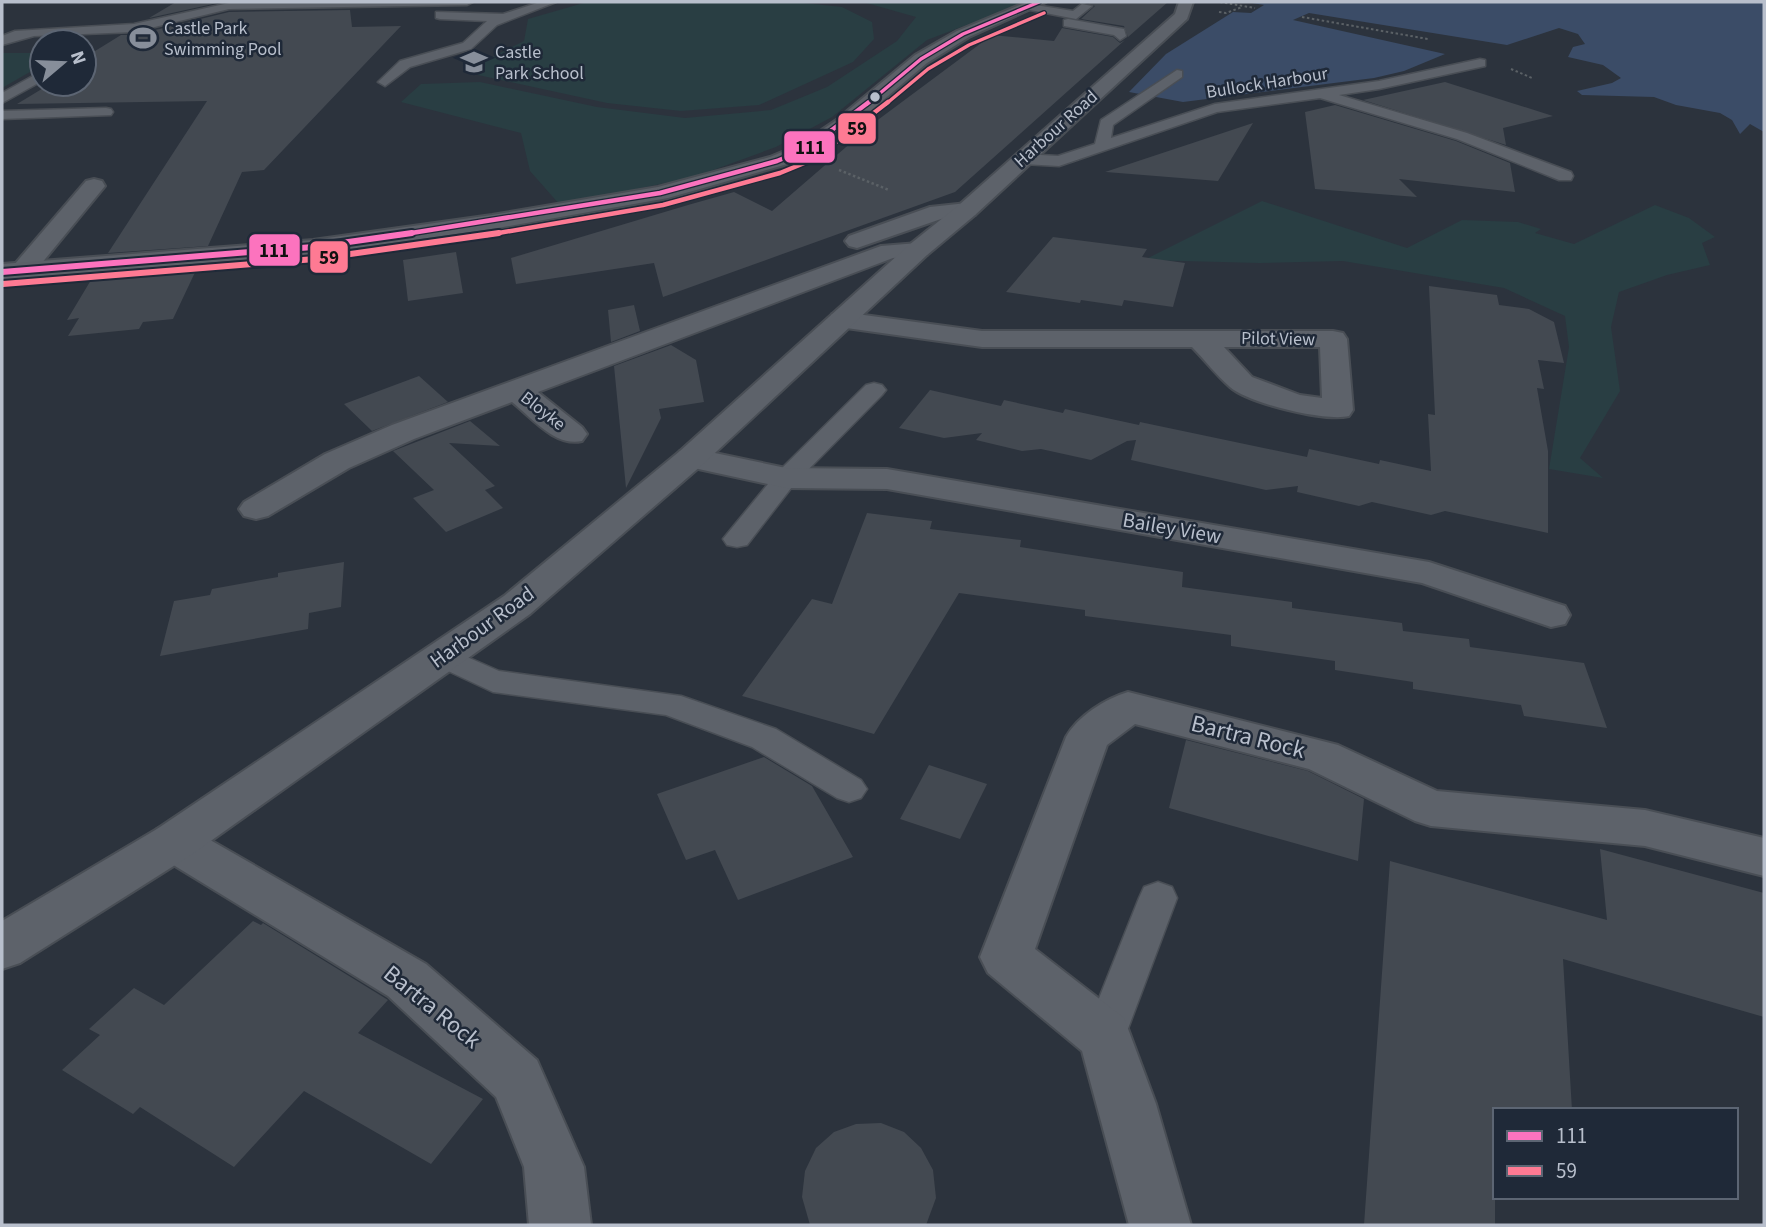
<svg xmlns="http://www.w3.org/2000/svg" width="1766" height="1227" viewBox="0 0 1766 1227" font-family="'Source Sans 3',sans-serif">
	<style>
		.green { fill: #293e43 }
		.water { fill: #3b4c67 }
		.building { fill: #434951 }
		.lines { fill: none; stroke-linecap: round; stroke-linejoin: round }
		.service-casing { stroke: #494e55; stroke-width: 3 }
		.minor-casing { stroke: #494e55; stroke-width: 4 }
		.tertiary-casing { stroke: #494e55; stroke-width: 4 }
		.secondary-casing { stroke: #494e55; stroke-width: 4 }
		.path-far1 { stroke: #5b6166; stroke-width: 2; stroke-dasharray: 2.5 2.5; stroke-linecap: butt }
		.path { stroke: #5b6166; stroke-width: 2.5; stroke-dasharray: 2.5 2.5; stroke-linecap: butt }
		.service { fill: #5d626a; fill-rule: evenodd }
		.minor { fill: #5d626a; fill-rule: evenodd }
		.tertiary { fill: #5d626a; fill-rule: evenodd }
		.secondary { fill: #5c6068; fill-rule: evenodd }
		.bus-1-far2-casing { stroke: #1f2938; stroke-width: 6 }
		.bus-1-far1-casing { stroke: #1f2938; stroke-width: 7 }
		.bus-1-casing { stroke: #1f2938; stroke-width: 10 }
		.bus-2-far2-casing { stroke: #1f2938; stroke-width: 6 }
		.bus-2-far1-casing { stroke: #1f2938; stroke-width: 7 }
		.bus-2-casing { stroke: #1f2938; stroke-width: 10 }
		.bus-1-far2 { stroke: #fc73be; stroke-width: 3.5 }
		.bus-1-far1 { stroke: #fc73be; stroke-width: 4.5 }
		.bus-1 { stroke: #fc73be; stroke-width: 6 }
		.bus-2-far2 { stroke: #fe7a93; stroke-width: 3.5 }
		.bus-2-far1 { stroke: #fe7a93; stroke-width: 4.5 }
		.bus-2 { stroke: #fe7a93; stroke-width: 6 }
		.bus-dot { fill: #b8bfcc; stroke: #1f2938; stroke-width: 2.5 }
		.labels { text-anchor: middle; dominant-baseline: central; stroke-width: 5; stroke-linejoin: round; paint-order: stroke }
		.far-poi-label { font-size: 18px; fill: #b8bfcc; stroke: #1f2938; text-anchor: start }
		.far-street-label { font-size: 18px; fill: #b8bfcc; stroke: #1f2938 }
		.street-label { font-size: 21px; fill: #b8bfcc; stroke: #1f2938 }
		.near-street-label { font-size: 24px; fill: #b8bfcc; stroke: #1f2938 }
		.line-badge { stroke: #1f2938; stroke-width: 2.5 }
		.pale-badge-label { font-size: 19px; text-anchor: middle; font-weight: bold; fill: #111 }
	</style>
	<rect width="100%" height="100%" fill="#2c333d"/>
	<g class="green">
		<polygon points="587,2 795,2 842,7 872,22 874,39 853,62 759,105 681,111 607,103 478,75 474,66 524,41 528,19"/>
		<polygon points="863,2 1027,2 927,40 832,117 776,147 694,177 560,205 530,171 521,133 401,102 421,84 480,82 597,107 685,118 771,110 827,87 897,41 916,17"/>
		<polygon points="2,53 42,53 42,65 2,88"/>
		<polygon points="1262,201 1407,248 1462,220 1518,222 1541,229 1535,233 1574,244 1655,205 1689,218 1715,237 1702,243 1710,265 1667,275 1619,292 1611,327 1620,391 1580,458 1603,478 1549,469 1569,347 1565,316 1504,288 1343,261 1259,263 1144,260"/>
	</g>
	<polygon class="water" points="1246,2 1764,2 1764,132 1750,124 1740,134 1732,120 1720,113 1676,105 1654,97 1582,95 1577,91 1612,83 1621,78 1603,65 1568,57 1573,47 1585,44 1578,34 1559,28 1507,45 1309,13 1293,20 1445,54 1404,71 1374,78 1183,102 1129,92 1166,54 1233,12 1251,13 1264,5"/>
	<g class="building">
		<polygon points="176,2 222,2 149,18"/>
		<polygon points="1084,2 1168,2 1128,37 1124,26 1081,19 1095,6"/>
		<polygon points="350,10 352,27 401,26 264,170 242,172 208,246 108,253 207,101 17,104 50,84 84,84 84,63 94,57 87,56 121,35 135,35 229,12"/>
		<polygon points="1062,28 1113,37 1120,43 1125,40 955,192 663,297 654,263 516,284 511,258 688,205 734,192 772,211 875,122 992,35 1054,41"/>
		<polygon points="1445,82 1553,116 1503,128 1506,145 1363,100"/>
		<polygon points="1335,105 1456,141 1510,163 1515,192 1399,179 1417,197 1315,189 1305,112"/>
		<polygon points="1253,123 1218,181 1106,172 1105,172"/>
		<polygon points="1053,237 1147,249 1142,257 1185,263 1173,307 1124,300 1122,306 1081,300 1080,303 1006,292"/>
		<polygon points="456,252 463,293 408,301 403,260"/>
		<polygon points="198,266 173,319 143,322 139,329 68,336 79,318 67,320 94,275"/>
		<polygon points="1429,286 1497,295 1499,305 1529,309 1554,322 1564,363 1538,360 1544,389 1537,388 1548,451 1548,533 1445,511 1431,515 1372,502 1359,506 1297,492 1298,486 1266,490 1131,460 1136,440 1127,441 1091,460 1041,449 1022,451 976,440 982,433 944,438 899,428 930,390 1001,406 1004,400 1063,413 1065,409 1139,425 1140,422 1307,457 1309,449 1379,464 1380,460 1431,471 1428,414 1435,415"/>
		<polygon points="634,305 640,331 611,342 608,310"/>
		<polygon points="671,345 696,360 704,402 659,409 661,418 626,488 614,366"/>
		<polygon points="419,376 448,402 372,431 344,404"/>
		<polygon points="470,421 500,446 449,443 495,486 485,490 503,508 446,532 413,498 434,490 393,451"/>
		<polygon points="867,513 932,521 930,529 1021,540 1020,547 1183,572 1182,587 1292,602 1292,608 1402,623 1403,631 1469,639 1470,647 1584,663 1607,728 1524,716 1521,705 1413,689 1413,682 1335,670 1335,661 1231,646 1231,635 1085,616 1085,610 959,593 874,734 742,696 812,599 832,604"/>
		<polygon points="344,562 341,607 309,613 308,629 160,656 174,601 210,595 212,589 278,577 278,573"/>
		<polygon points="1186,740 1308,771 1364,799 1358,861 1169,808"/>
		<polygon points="764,757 812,786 853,857 738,900 715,850 686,860 657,794"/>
		<polygon points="929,765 987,784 960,839 900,819"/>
		<polygon points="1600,849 1764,893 1764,1017 1563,959 1572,1110 1495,1110 1495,1225 1364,1225 1390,861 1607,920"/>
		<polygon points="253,921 261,925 263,923 388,1000 358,1033 483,1099 431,1164 304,1091 234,1167 140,1107 133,1114 62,1070 100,1035 89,1029 134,988 164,1005"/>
		<polygon points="881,1123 904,1132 921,1148 933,1170 936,1198 926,1225 810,1225 802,1197 805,1171 816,1148 834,1132 856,1124"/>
	</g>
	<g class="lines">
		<g class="service-casing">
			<g id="service">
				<polygon points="473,2 467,5 229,9 134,32 34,36 2,45 2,36 15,31 134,24 229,3"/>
				<polygon points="540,2 556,2 497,25 471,49 410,67 385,86 378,82 400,61 463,43 487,21 440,19 436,18 436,12 503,14"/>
				<polygon points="1029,4 1073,11 1082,4 1092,6 1076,19 1025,9 1025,5"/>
				<polygon points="1068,19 1124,29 1126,36 1120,40 1114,35 1064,26 1064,20"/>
				<polygon points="1480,59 1485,60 1485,66 1379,89 1339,95 1467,133 1571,172 1573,176 1571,180 1559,180 1457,139 1320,98 1217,112 1059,166 1023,164 1015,159 1023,154 1058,156 1095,144 1101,120 1177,70 1182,71 1182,77 1113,125 1111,138 1215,104 1379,81"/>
				<polygon points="42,71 42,81 2,103 2,93"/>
				<polygon points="106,108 111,109 113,112 111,115 2,119 2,111"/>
				<polygon points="874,383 882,385 886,390 882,395 795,483 747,545 737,547 727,545 723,539 777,473 866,385"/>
				<polygon points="442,646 499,671 681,696 776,729 861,780 867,789 861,798 849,802 837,798 752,747 666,715 493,692 431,663 426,656 431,649"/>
				<polygon points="1158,882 1172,887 1177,898 1120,1050 1105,1055 1090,1050 1084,1036 1139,898 1144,887"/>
			</g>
		</g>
		<g class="minor-casing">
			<g id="minor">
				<polygon points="94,179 102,181 105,186 32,275 23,278 14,275 10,270 14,265 86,181"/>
				<polygon points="967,203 975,205 978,210 975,215 941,219 857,248 849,246 845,241 849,236 930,207"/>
				<path d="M918,243L927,245L930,250L927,255L893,258L538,392L582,427L587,434L582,441C555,447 532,418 512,402L414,439L349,468L268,516L256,519L244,516L239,509L244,502L325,454L392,425L881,246Z"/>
				<path d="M842,312L982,331H1333L1343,333L1347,339L1353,410L1349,416C1325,422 1248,403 1230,387C1216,375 1205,360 1192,347H982L832,326L828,320L832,314ZM1224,347H1320L1322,398L1300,395L1252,377Z"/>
				<polygon points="691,448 786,468 887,469 1429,562 1565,606 1570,615 1565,624 1551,627 1422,583 887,489 786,488 680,465 675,458 680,451"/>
				<path d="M1128,692L1338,745L1437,791L1645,810L1764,838V876L1645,846L1431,826L1415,821L1309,769L1135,724L1107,745L1035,949L1124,1018L1156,1104L1191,1225H1129L1082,1051L988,973L980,957L1066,737C1078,716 1105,699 1128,692Z"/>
				<polygon points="174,823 191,829 426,964 537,1060 584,1167 591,1225 529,1225 524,1167 496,1097 388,996 157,855 150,842 157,829"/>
			</g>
		</g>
		<g class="tertiary-casing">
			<polygon id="tertiary" points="1179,2 1193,2 1187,19 975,215 927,255 702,465 530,614 191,855 20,963 2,969 2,921 157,829 504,596 680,451 909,245 959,205 1175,14"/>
		</g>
		<g class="secondary-casing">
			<polygon id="secondary" points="1027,2 1046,2 969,37 927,63 849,129 815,152 784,165 668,198 492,229 313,254 2,280 2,264 313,240 492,215 658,187 770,157 801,144 835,121 915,55 957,31"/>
		</g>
		<g class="path-far1">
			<polyline points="1220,2 1255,8"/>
			<polyline points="1219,12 1226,13 1242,7"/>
			<polyline points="1302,17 1428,39"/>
			<polyline points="1511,69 1532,78"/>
		</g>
		<polyline class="path" points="839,170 889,190"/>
		<use href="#service" class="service"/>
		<use href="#minor" class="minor"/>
		<use href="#tertiary" class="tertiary"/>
		<use href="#secondary" class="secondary"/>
		<g class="bus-1-far2-casing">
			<polyline id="bus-1-far2" points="867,104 921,59 963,34 1039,2"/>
		</g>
		<g class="bus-1-far1-casing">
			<polyline id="bus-1-far1" points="399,235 660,193 777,161 808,148 869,102"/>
		</g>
		<g class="bus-1-casing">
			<polyline id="bus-1" points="2,272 313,247 412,233"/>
		</g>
		<g class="bus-2-far2-casing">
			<polyline id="bus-2-far2" points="886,104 928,69 969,45 1044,13"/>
		</g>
		<g class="bus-2-far1-casing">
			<polyline id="bus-2-far1" points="487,235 663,205 780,173 814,159 888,102"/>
		</g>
		<g class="bus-2-casing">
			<polyline id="bus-2" points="3,284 315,259 499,233"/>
		</g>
		<use href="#bus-1-far2" class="bus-1-far2"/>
		<use href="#bus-1-far1" class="bus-1-far1"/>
		<use href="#bus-1" class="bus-1"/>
		<use href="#bus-2-far2" class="bus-2-far2"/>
		<use href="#bus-2-far1" class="bus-2-far1"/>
		<use href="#bus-2" class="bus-2"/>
	</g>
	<defs>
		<g id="stadium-bare" transform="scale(2.1)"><path d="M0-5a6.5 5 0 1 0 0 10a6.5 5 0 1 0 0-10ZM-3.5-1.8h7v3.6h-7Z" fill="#878e9a" stroke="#1f2938" stroke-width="2.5" paint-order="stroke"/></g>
		<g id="school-bare" transform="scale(2.1)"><path d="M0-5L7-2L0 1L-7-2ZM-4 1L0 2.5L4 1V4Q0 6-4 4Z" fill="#878e9a" stroke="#1f2938" stroke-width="2.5" paint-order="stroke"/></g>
	</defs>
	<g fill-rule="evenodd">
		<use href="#stadium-bare" x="143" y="38"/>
		<use href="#school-bare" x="474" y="62"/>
	</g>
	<circle class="bus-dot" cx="875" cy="97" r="6"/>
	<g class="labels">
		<g class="far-poi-label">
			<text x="164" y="28">Castle Park<tspan x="164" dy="21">Swimming Pool</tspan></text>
			<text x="495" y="52">Castle<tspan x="495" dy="21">Park School</tspan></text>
		</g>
		<g class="far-street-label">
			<text transform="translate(1267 83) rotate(-9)">Bullock Harbour</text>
			<text transform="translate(1056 129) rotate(-42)">Harbour Road</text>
			<text transform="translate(1278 339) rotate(1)">Pilot View</text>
			<text transform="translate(543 411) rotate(38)">Bloyke</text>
		</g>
		<g class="street-label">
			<text transform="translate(1172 528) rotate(10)">Bailey View</text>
			<text transform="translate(482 627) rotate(-36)">Harbour Road</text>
		</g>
		<g class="near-street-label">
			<text transform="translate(1248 737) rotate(14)">Bartra Rock</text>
			<text transform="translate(432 1007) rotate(39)">Bartra Rock</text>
		</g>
	</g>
	<g class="line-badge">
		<rect x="837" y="112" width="40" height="33" rx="7" fill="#fe7a93"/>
		<rect x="783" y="130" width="53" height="34" rx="7" fill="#fc73be"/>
		<rect x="248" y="233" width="53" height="34" rx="7" fill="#fc73be"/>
		<rect x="309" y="240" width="40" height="34" rx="7" fill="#fe7a93"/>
	</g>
	<g class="pale-badge-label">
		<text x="857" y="135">59</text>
		<text x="810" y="154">111</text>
		<text x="274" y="257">111</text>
		<text x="329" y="264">59</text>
	</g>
	<rect width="1766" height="1227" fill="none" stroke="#b8bfcc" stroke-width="7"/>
	<rect x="1493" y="1108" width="245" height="91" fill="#1f2938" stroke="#5c6573" stroke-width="2"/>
	<rect x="1507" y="1131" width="35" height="10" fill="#fc73be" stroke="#5c6573" stroke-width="2"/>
	<text x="1556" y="1143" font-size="21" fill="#b8bfcc">111</text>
	<rect x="1507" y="1166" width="35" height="10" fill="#fe7a93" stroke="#5c6573" stroke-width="2"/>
	<text x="1556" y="1178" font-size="21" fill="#b8bfcc">59</text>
	<g transform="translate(63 63) rotate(71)"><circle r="33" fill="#1f2938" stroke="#5c6573" stroke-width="2"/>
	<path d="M0-5L12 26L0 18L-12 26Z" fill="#878e9a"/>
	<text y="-10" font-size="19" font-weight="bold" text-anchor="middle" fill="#b8bfcc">N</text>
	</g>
</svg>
